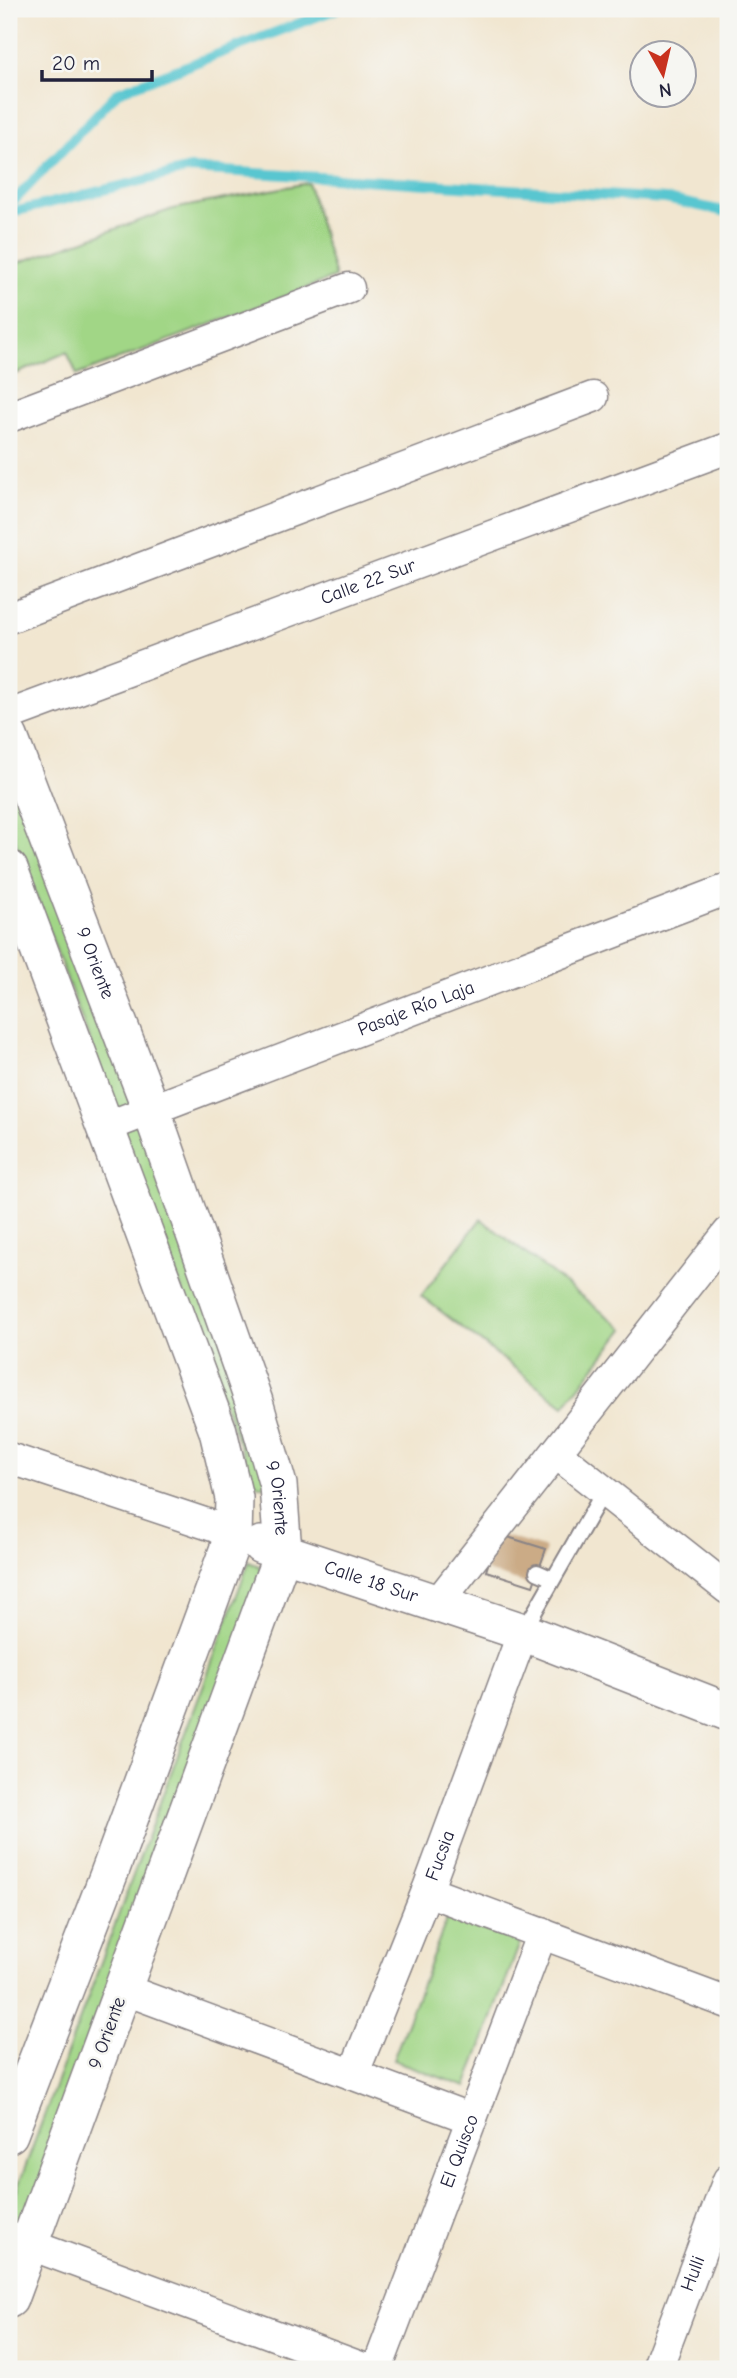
<svg xmlns="http://www.w3.org/2000/svg" width="737" height="2378" viewBox="0 0 737 2378" font-family="'Comic Neue',sans-serif">
	<style>
		.green { fill: #a1d686; stroke: #627c60; stroke-width: 2 }
		.lines { fill: none; stroke-linecap: round; stroke-linejoin: round }
		.stream { stroke: #59c6d0; stroke-width: 10 }
		.building { fill: #cbab86 }
		.service-casing { stroke: #8a8486; stroke-width: 18 }
		.minor-casing { stroke: #8a8486; stroke-width: 33 }
		.tertiary-casing { stroke: #8a8486; stroke-width: 40 }
		.service { stroke: #fff; stroke-width: 14 }
		.minor { stroke: #fff; stroke-width: 30 }
		.tertiary { stroke: #fff; stroke-width: 37 }
		.labels { text-anchor: middle; dominant-baseline: central; stroke-width: 5; stroke-linejoin: round; paint-order: stroke }
		.street-label { font-size: 19px; fill: #22223b; stroke: #f6f6f2 }
	</style>
	<rect width="100%" height="100%" fill="#f6f6f2"/>
	<filter id="ink" filterUnits="userSpaceOnUse"><feTurbulence type="fractalNoise" baseFrequency=".0143" numOctaves="2"/><feDisplacementMap in="SourceGraphic" scale="14" xChannelSelector="R" yChannelSelector="G"/><feConvolveMatrix kernelMatrix="1 2 1 2 8 2 1 2 1" color-interpolation-filters="sRGB"/></filter>
	<filter id="wash" filterUnits="userSpaceOnUse"><feTurbulence type="fractalNoise" baseFrequency=".00686" numOctaves="4" result="noise"/><feDisplacementMap in="SourceGraphic" scale="28" xChannelSelector="R" yChannelSelector="G"/><feGaussianBlur stdDeviation="1.57" result="paint"/><feColorMatrix in="noise" values="0 0 0 0 0 0 0 0 0 0 0 0 0 0 0 0 0 1.4 0 .05"/><feComposite in="paint" operator="in"/></filter>
	<g filter="url(#wash)">
		<rect width="100%" height="100%" fill="#f1e6d0"/>
		<g class="green">
			<polygon points="308,183 335,277 77,375 67,352 9,377 9,266 173,209"/>
			<polygon points="9,721 293,1490 254,1484 9,823"/>
			<polygon points="481,1219 624,1329 564,1406 421,1296"/>
			<polygon points="249,1562 282,1576 9,2318 9,2211"/>
			<polygon points="448,1916 520,1943 466,2087 393,2060"/>
		</g>
		<g class="lines">
			<g class="stream">
				<polyline points="9,206 118,92 337,9"/>
				<polyline points="9,213 190,169 666,199 728,212"/>
			</g>
		</g>
		<g id="blocks">
			<polygon class="building" points="498,1534 546,1549 533,1586 486,1571"/>
		</g>
	</g>
	<g filter="url(#ink)">
		<use href="#blocks" fill-opacity="0" stroke="#8a8486" stroke-width="2"/>
		<g class="lines">
			<g class="service-casing">
				<g id="service">
					<polyline points="537,1572 553,1579"/>
					<polyline points="523,1632 604,1491"/>
				</g>
			</g>
			<g class="minor-casing">
				<g id="minor">
					<polyline points="9,417 349,288"/>
					<polyline points="9,618 593,397"/>
					<path id="s1" d="M9,715L728,448"/>
					<path id="s2" d="M106,1127L728,889"/>
					<polyline points="557,1454 728,1589"/>
					<polyline points="9,1458 216,1527 233,1537"/>
					<polyline points="436,1605 728,1233"/>
					<polyline points="427,1891 728,2003"/>
					<polyline points="123,1989 472,2119"/>
					<path id="s3" d="M353,2075L427,1891L523,1632"/>
					<polyline points="9,2237 366,2369"/>
					<path id="s4" d="M377,2369L542,1933"/>
					<path id="s5" d="M657,2369L728,2180"/>
				</g>
			</g>
			<g class="tertiary-casing">
				<g id="tertiary">
					<path id="s6" d="M9,737L151,1109L254,1402L278,1485L283,1552L9,2299"/>
					<polyline points="9,869 218,1431 234,1498 233,1537 109,1874 9,2134"/>
					<path id="s7" d="M261,1545L523,1632L728,1712"/>
				</g>
			</g>
			<use href="#service" class="service"/>
			<use href="#minor" class="minor"/>
			<use href="#tertiary" class="tertiary"/>
		</g>
	</g>
	<g class="labels">
		<g class="street-label">
			<text stroke="none"><textPath href="#s1" startOffset="383">Calle 22 Sur</textPath></text>
			<text stroke="none"><textPath href="#s6" startOffset="242">9 Oriente</textPath></text>
			<text stroke="none"><textPath href="#s2" startOffset="332">Pasaje Río Laja</textPath></text>
			<text stroke="none"><textPath href="#s6" startOffset="808">9 Oriente</textPath></text>
			<text stroke="none"><textPath href="#s7" startOffset="116">Calle 18 Sur</textPath></text>
			<text stroke="none"><textPath href="#s3" startOffset="236">Fucsia</textPath></text>
			<text transform="translate(107 2033) rotate(-70)">9 Oriente</text>
			<text stroke="none"><textPath href="#s4" startOffset="233">El Quisco</textPath></text>
			<text stroke="none"><textPath href="#s5" startOffset="102">Hulli</textPath></text>
		</g>
	</g>
	<rect width="737" height="2378" fill="none" stroke="#f6f6f2" stroke-width="35"/>
	<g transform="translate(663 74) rotate(172)"><circle r="33" fill="#f6f6f2" stroke="#a1a1a9" stroke-width="2"/>
	<path d="M0-5L12 26L0 18L-12 26Z" fill="#c8321e"/>
	<text y="-10" font-size="19" font-weight="bold" text-anchor="middle" fill="#22223b">N</text>
	</g>
	<path d="M42 70v10h110v-10" fill="none" stroke="#22223b" stroke-width="3.5"/>
	<text x="52" y="70" font-size="21" fill="#22223b" stroke="#f6f6f2" stroke-width="5" paint-order="stroke">20 m</text>
</svg>
